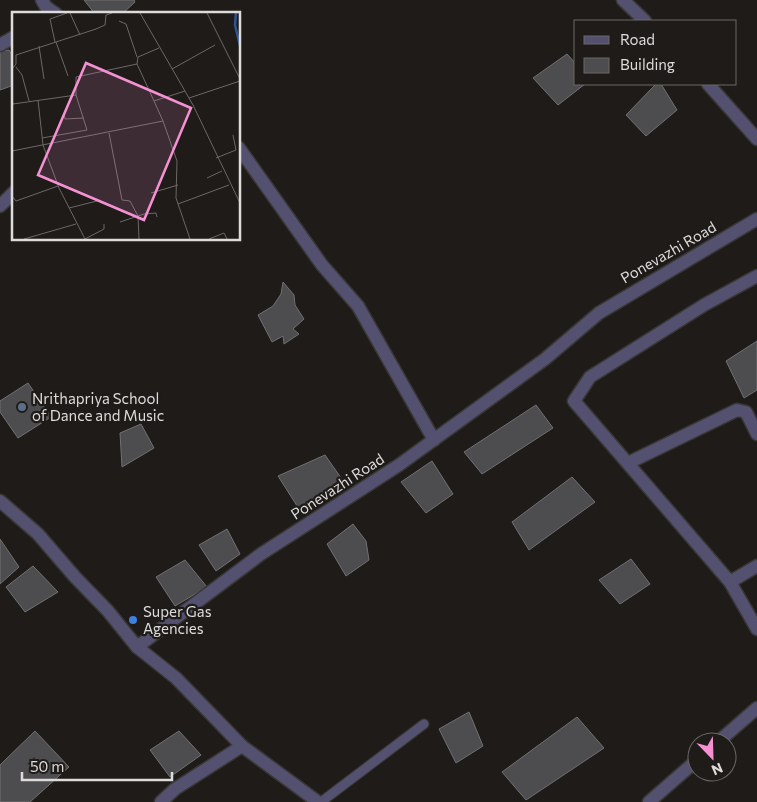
<svg xmlns="http://www.w3.org/2000/svg" width="757" height="802" viewBox="0 0 757 802" font-family="Commissioner,sans-serif">
	<style>
		.building { fill: #4d4c4f; stroke: #717073 }
		.lines { fill: none; stroke-linecap: round; stroke-linejoin: round }
		.lane-casing { stroke: #393634; stroke-width: 11 }
		.street-casing { stroke: #393634; stroke-width: 15 }
		.lane { stroke: #535070; stroke-width: 9 }
		.street { stroke: #535070; stroke-width: 12 }
		.service-dot { fill: #5c6f8a; stroke: #1e1b19; stroke-width: 2 }
		.shop-dot { fill: #3f7fe0; stroke: #1e1b19; stroke-width: 2 }
		.labels { text-anchor: middle; dominant-baseline: central; stroke-width: 4.5; stroke-linejoin: round; paint-order: stroke }
		.street-label { font-size: 15px; fill: #dedcdb; stroke: #1e1b19 }
		.poi-label { font-size: 15px; fill: #dedcdb; stroke: #1e1b19; text-anchor: start }
		.inset-river { fill: none; stroke: #2e5496; stroke-width: 2.5 }
		.inset-road { fill: none; stroke: #6b6867; stroke-width: 1 }
		.view { fill: #f591d2; fill-opacity: 0.15; stroke: #f591d2; stroke-width: 2.5 }
		.inset-edge { fill: none; stroke: #dedcdb; stroke-width: 2.5 }
	</style>
	<rect width="100%" height="100%" fill="#1e1b19"/>
	<g class="building">
		<polygon points="84,0 134,0 135,2 122,14 95,14"/>
		<polygon points="9,50 14,58 14,85 0,90 0,51"/>
		<polygon points="567,54 576,64 576,84 585,84 558,105 533,78"/>
		<polygon points="656,84 661,84 677,110 646,136 626,115"/>
		<polygon points="283,282 294,295 295,305 304,319 293,329 299,334 284,344 283,336 272,342 258,315 273,306 281,294"/>
		<polygon points="757,341 757,390 744,398 726,361"/>
		<polygon points="28,383 51,417 18,438 0,412 0,401"/>
		<polygon points="536,405 553,428 482,474 464,452"/>
		<polygon points="141,424 154,448 122,467 120,433"/>
		<polygon points="325,455 346,485 299,509 278,476"/>
		<polygon points="432,461 453,494 426,513 401,482"/>
		<polygon points="572,477 595,502 529,550 512,522"/>
		<polygon points="353,524 366,541 369,560 346,576 327,544"/>
		<polygon points="227,529 240,554 216,571 199,545"/>
		<polygon points="0,539 19,567 0,584"/>
		<polygon points="631,559 650,584 620,604 599,580"/>
		<polygon points="185,560 207,587 175,606 156,577"/>
		<polygon points="33,566 58,592 25,612 6,587"/>
		<polygon points="469,712 483,746 456,763 439,729"/>
		<polygon points="577,717 604,748 526,800 502,772"/>
		<polygon points="35,731 69,767 30,802 0,802 0,765"/>
		<polygon points="179,731 201,755 170,777 150,750"/>
	</g>
	<g class="lines">
		<g class="lane-casing">
			<polyline id="lane" points="321,802 424,724"/>
		</g>
		<g class="street-casing">
			<g id="street">
				<polyline points="42,0 46,7 56,14"/>
				<polyline points="623,0 645,21"/>
				<polyline points="0,45 14,37"/>
				<polyline points="708,84 757,139"/>
				<polyline points="239,148 322,265 358,306 434,440"/>
				<polyline points="0,206 14,192"/>
				<polyline points="757,276 704,305 590,377 574,401 730,582 757,566"/>
				<polyline points="628,463 737,410 746,412 757,434"/>
				<polyline points="0,501 38,534 75,577 108,611 137,647"/>
				<polyline points="730,582 757,629"/>
				<polyline points="718,742 757,708"/>
				<polyline points="242,746 318,802"/>
				<polyline points="161,802 175,789 242,746 176,678 137,647 261,554 399,465 545,359 599,313 757,219"/>
				<polyline points="649,802 697,760"/>
			</g>
		</g>
		<use href="#lane" class="lane"/>
		<use href="#street" class="street"/>
	</g>
	<circle class="service-dot" cx="22" cy="407" r="5"/>
	<circle class="shop-dot" cx="133" cy="620" r="5"/>
	<g class="labels">
		<g class="street-label">
			<text transform="translate(668 252) rotate(-30)">Ponevazhi Road</text>
			<text transform="translate(337 486) rotate(-33)">Ponevazhi Road</text>
		</g>
		<g class="poi-label">
			<text x="32" y="398">Nrithapriya School<tspan x="32" dy="17">of Dance and Music</tspan></text>
			<text x="143" y="611">Super Gas<tspan x="143" dy="17">Agencies</tspan></text>
		</g>
	</g>
	<g transform="translate(12 12)">
		<rect width="228" height="228" fill="#1e1b19"/>
		<path class="inset-river" d="M224,1L223,13L228,34"/>
		<path class="inset-road" d="M58,1L68,23M128,1L181,93L228,191M195,1L228,67M107,9L114,12L125,45M43,30L38,7L55,1M44,30L56,64M27,34L32,67M4,55L10,63L17,89M0,57L4,52V43L84,17L93,13L94,3L100,1M160,57L203,33M64,83V65L125,52M177,86L228,69M0,88L1,92L64,83L75,118L30,126M26,88L31,133L47,176L73,227M142,89L125,52L126,45L147,36M52,101L53,107L72,106M151,109L165,149L164,186L178,227M97,121L110,188L118,189L126,204L127,227M0,139L151,109L142,89L173,79M204,146L224,138L221,123M195,166L210,159M139,181L166,173M0,184L4,189L46,174M166,192L217,173M57,196L85,189M108,210L132,202L144,201L145,205M12,227L64,212M73,227L92,217V212M197,227L212,221L215,227"/>
		<path class="view" d="M74,51L179,96L132,208L26,163Z"/>
		<rect width="228" height="228" class="inset-edge"/>
	</g>
	<rect x="574" y="20" width="162" height="65" fill="#1e1b19" stroke="#6b6867"/>
	<rect x="584" y="36" width="25" height="8" fill="#535070" stroke="#6b6867"/>
	<text x="620" y="45" font-size="15" fill="#dedcdb">Road</text>
	<rect x="584" y="58" width="25" height="15" fill="#4d4c4f" stroke="#6b6867"/>
	<text x="620" y="70" font-size="15" fill="#dedcdb">Building</text>
	<g transform="translate(712 757) rotate(157)"><circle r="24" fill="#1e1b19" stroke="#6b6867"/>
	<path d="M0-4L9 19L0 12L-9 19Z" fill="#f591d2"/>
	<text y="-8" font-size="14" font-weight="bold" text-anchor="middle" fill="#dedcdb">N</text>
	</g>
	<path d="M22 772v8h150v-8" fill="none" stroke="#dedcdb" stroke-width="2.5"/>
	<text x="30" y="772" font-size="15" fill="#dedcdb" stroke="#1e1b19" stroke-width="4" paint-order="stroke">50 m</text>
</svg>
